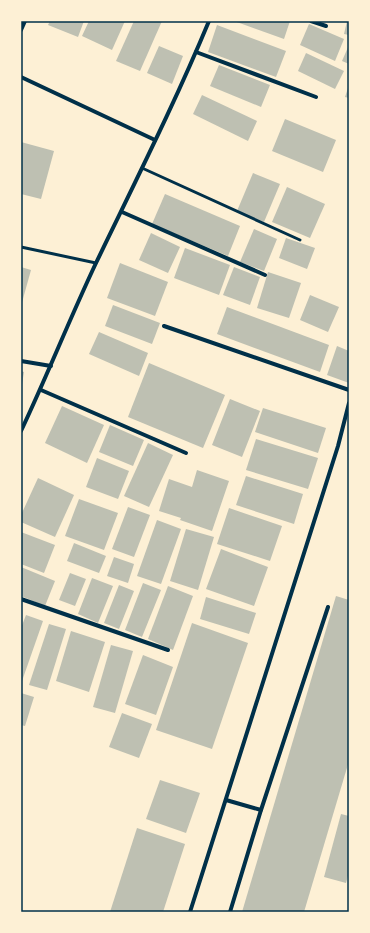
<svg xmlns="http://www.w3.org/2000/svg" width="370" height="933" viewBox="0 0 370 933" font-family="'Fira Sans Condensed',sans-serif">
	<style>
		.building { fill: #bec0b2 }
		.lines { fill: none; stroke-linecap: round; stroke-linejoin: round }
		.service { stroke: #003049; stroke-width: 3 }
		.minor { stroke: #003049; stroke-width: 4 }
		.neatline { fill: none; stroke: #003049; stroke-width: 1.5 }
	</style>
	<rect width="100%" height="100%" fill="#fdf0d5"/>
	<g class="building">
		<polygon points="50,21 84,21 78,37 48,25"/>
		<polygon points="89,21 125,21 112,50 82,36"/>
		<polygon points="134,21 162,21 140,71 116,61"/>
		<polygon points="234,21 290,21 284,39"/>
		<polygon points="347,21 349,21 349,35 344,34"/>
		<polygon points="309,24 344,39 335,61 300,45"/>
		<polygon points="217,25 286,51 276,77 208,52"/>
		<polygon points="349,45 349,64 342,61"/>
		<polygon points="159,46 183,56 172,84 147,73"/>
		<polygon points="306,53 344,71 335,89 298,71"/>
		<polygon points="219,65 270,85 261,107 210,86"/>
		<polygon points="349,85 349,98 345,97"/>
		<polygon points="202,95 257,121 248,141 193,114"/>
		<polygon points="285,119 336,140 323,172 272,151"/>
		<polygon points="21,142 54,151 41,199 21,194"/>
		<polygon points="253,173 280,184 264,222 237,211"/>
		<polygon points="287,187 325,204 310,238 272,222"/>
		<polygon points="165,194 240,226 228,256 152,224"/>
		<polygon points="254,229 277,239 264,271 240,262"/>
		<polygon points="151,233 180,247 168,273 139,260"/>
		<polygon points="286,238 315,248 307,269 279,258"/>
		<polygon points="185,248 230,265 219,295 174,278"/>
		<polygon points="120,263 168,282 155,316 107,298"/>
		<polygon points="21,267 31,270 21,306"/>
		<polygon points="234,267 260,277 250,305 223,295"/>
		<polygon points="268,272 301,283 289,318 257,308"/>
		<polygon points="310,295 339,307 328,332 300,320"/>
		<polygon points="113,305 160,323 152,344 105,326"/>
		<polygon points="227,307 329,345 320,372 217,334"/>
		<polygon points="99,332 148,353 139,376 89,354"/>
		<polygon points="337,346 349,351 349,383 327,375"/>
		<polygon points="149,363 225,395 203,448 128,417"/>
		<polygon points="21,371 24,372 22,384 21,384"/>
		<polygon points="230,399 260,411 242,457 212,445"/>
		<polygon points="62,406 104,425 87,463 45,443"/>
		<polygon points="263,408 326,428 318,453 255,432"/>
		<polygon points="110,425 144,440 133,466 99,452"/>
		<polygon points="256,439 318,458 308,489 246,470"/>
		<polygon points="148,443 173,455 149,507 124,496"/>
		<polygon points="97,458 129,471 118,499 86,487"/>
		<polygon points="197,470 229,481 212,531 180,520 181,518 159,511 169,479 192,487"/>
		<polygon points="246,476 303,494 294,524 236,505"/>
		<polygon points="38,478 74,495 55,537 21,522 21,515"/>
		<polygon points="79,499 118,513 104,550 65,536"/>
		<polygon points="128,507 150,515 134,557 112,549"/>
		<polygon points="229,508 282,526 270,561 217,544"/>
		<polygon points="157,520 181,529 161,584 137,576"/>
		<polygon points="186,529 214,537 198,590 170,581"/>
		<polygon points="21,532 55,545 44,573 21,564"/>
		<polygon points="74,543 106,556 99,573 67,561"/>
		<polygon points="221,549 268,567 254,606 206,589"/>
		<polygon points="114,557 134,564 128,583 107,576"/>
		<polygon points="21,567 55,581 45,606 21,596"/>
		<polygon points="70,573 86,579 75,606 59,600"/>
		<polygon points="92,578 113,586 98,623 78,614"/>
		<polygon points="143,583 161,590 142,637 125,630"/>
		<polygon points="119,585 134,591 119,629 104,623"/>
		<polygon points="168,586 193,596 173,650 148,639"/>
		<polygon points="336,596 349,600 349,761 304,912 242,912"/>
		<polygon points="206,597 256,613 249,634 200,619"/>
		<polygon points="26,615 43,621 22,681 21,681 21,628"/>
		<polygon points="192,623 248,643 212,749 156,730"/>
		<polygon points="49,624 66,629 47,690 29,685"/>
		<polygon points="71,631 105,642 89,692 56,681"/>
		<polygon points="111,645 133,651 115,713 93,707"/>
		<polygon points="143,655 173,667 156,715 125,704"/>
		<polygon points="21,693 34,697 25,726 21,725"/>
		<polygon points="122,713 152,724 139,758 109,747"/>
		<polygon points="160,780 200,793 186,833 146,819"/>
		<polygon points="341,814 349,816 349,872 346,883 324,877"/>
		<polygon points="137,828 185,844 163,912 110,912"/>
	</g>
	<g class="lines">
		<g class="service">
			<polyline points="142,168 300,240"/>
			<polyline points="21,247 96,263"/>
		</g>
		<g class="minor">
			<polyline points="311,21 326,26"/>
			<polyline points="21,30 25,21"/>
			<polyline points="196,52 316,97"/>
			<polyline points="21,77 155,140"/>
			<polyline points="122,212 265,275"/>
			<polyline points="164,326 349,390"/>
			<polyline points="21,361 51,366"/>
			<polyline points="41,390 186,453"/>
			<path d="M21,431C47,376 70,318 96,263C135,182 175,103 209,21"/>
			<polyline points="21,599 168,650"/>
			<polyline points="226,800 261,810"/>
			<polyline points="190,912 338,446 349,403"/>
			<polyline points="230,912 261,810 328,607"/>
		</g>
	</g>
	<rect width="370" height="933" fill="none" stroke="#fdf0d5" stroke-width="44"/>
	<rect x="22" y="22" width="326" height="889" class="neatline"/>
</svg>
